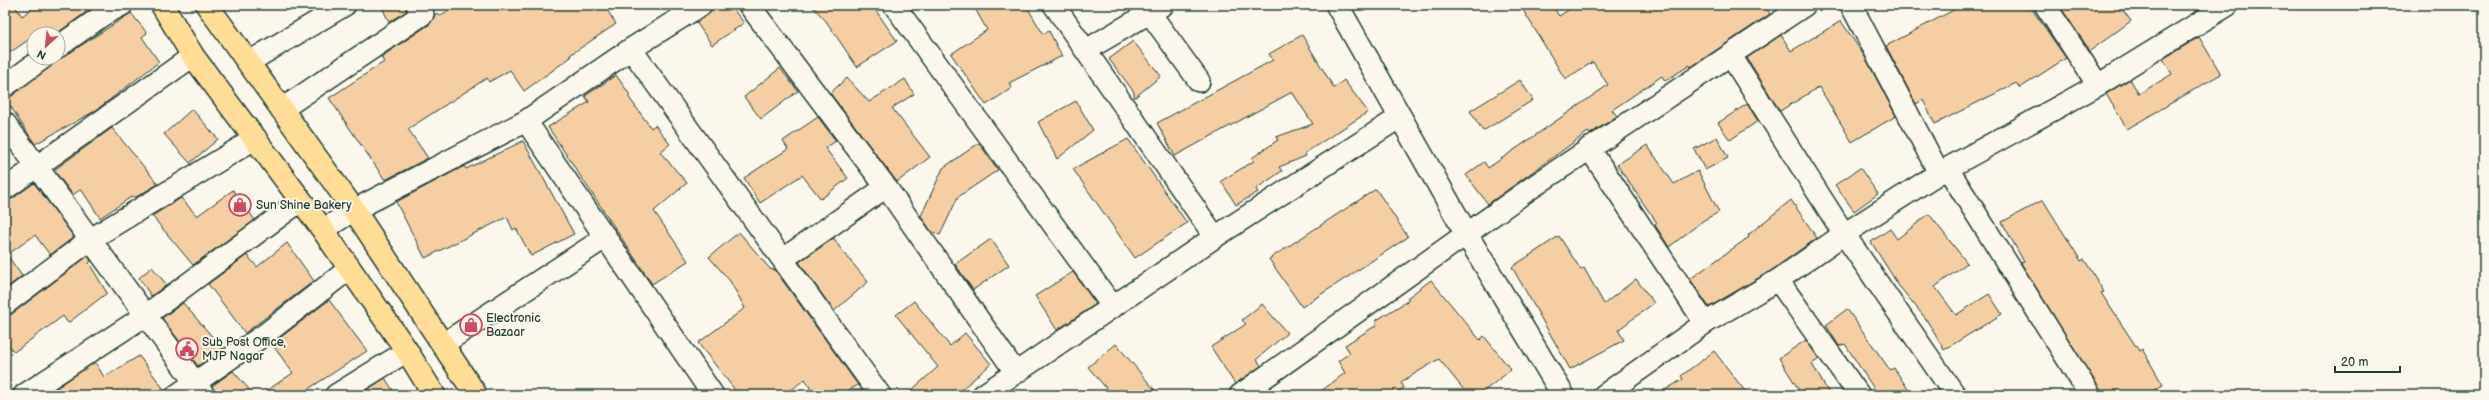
<svg xmlns="http://www.w3.org/2000/svg" width="2489" height="400" viewBox="0 0 2489 400" font-family="'Balsamiq Sans',sans-serif">
	<style>
		.building { fill: #f5cea4; stroke: #1f3d34 }
		.lines { fill: none; stroke-linecap: round; stroke-linejoin: round }
		.minor-casing { stroke: #1f3d34; stroke-width: 24 }
		.tertiary-casing { stroke: #1f3d34; stroke-width: 25 }
		.primary-casing { stroke: #1f3d34; stroke-width: 25 }
		.minor { stroke: #fbf7ec; stroke-width: 21 }
		.tertiary { stroke: #fbf7ec; stroke-width: 22 }
		.primary { stroke: #ffdd96; stroke-width: 22 }
		.labels { text-anchor: middle; dominant-baseline: central; stroke-width: 4; stroke-linejoin: round; paint-order: stroke }
		.poi-label { font-size: 12px; fill: #1f3d34; stroke: #fbf7ec; text-anchor: start }
	</style>
	<rect width="100%" height="100%" fill="#fbf7ec"/>
	<filter id="ink" filterUnits="userSpaceOnUse"><feTurbulence type="fractalNoise" baseFrequency=".025" numOctaves="2"/><feDisplacementMap in="SourceGraphic" scale="8" xChannelSelector="R" yChannelSelector="G"/><feConvolveMatrix kernelMatrix="1 2 1 2 8 2 1 2 1" color-interpolation-filters="sRGB"/></filter>
	<g filter="url(#ink)">
		<g class="building">
			<polygon points="5,5 14,5 22,16 37,5 96,5 56,34 48,34 45,29 34,34 34,36 5,56"/>
			<polygon points="381,5 405,5 407,11 389,22"/>
			<polygon points="458,5 604,5 616,24 570,55 571,57 524,91 510,70 489,82 487,78 408,129 428,158 385,180 329,98 384,62 381,57 430,24 435,15 437,13 439,16"/>
			<polygon points="713,5 730,5 744,23 712,45 696,22 708,15"/>
			<polygon points="811,5 872,5 897,41 857,67 826,21"/>
			<polygon points="973,5 1026,5 1043,34 1049,31 1062,56 1009,83 1012,88 986,105 951,54 987,30"/>
			<polygon points="1520,5 1552,5 1559,16 1576,5 1765,5 1770,14 1691,67 1690,65 1665,81 1662,76 1612,110 1617,116 1590,134 1588,132 1488,204 1466,175 1484,162 1488,168 1608,85 1593,62 1565,79"/>
			<polygon points="1963,5 2029,5 2066,58 2020,88 2016,83 1935,124 1923,100 1916,104 1886,46"/>
			<polygon points="2059,5 2119,5 2131,21 2090,51"/>
			<polygon points="131,13 147,33 142,37 159,62 95,111 35,144 5,98 12,96 54,63"/>
			<polygon points="1841,21 1865,57 1896,116 1852,142 1819,87 1780,111 1747,58 1781,35 1791,51"/>
			<polygon points="1302,35 1334,88 1344,80 1368,112 1305,153 1306,156 1279,167 1282,171 1256,189 1258,192 1236,205 1221,181 1254,161 1252,158 1278,140 1276,137 1313,124 1292,92 1175,156 1157,123 1273,60 1269,54"/>
			<polygon points="2199,37 2221,74 2127,129 2106,94 2130,79 2139,94 2172,74 2163,59"/>
			<polygon points="1133,41 1161,76 1134,98 1134,92 1109,59"/>
			<polygon points="780,68 798,91 761,119 744,97"/>
			<polygon points="616,75 630,95 628,96 651,128 655,125 670,144 660,152 687,183 654,211 688,261 652,284 548,127 589,102 585,96"/>
			<polygon points="847,78 869,102 905,79 914,94 892,108 930,157 897,182 830,93"/>
			<polygon points="1520,80 1533,100 1483,131 1470,111"/>
			<polygon points="1076,101 1093,130 1057,159 1038,122"/>
			<polygon points="1747,104 1758,121 1730,140 1718,123"/>
			<polygon points="192,109 218,139 190,163 164,134"/>
			<polygon points="818,117 836,141 825,148 848,178 821,199 802,175 760,203 744,178 788,149 783,141"/>
			<polygon points="112,128 158,184 136,197 131,197 100,218 81,189 73,195 54,170"/>
			<polygon points="1717,137 1728,158 1705,170 1694,149"/>
			<polygon points="1128,139 1187,223 1135,258 1073,169"/>
			<polygon points="523,141 574,234 531,256 516,228 513,230 507,217 425,258 396,202 464,166 466,169"/>
			<polygon points="979,143 998,170 958,197 940,235 931,231 921,216 943,168"/>
			<polygon points="1647,145 1674,184 1698,171 1719,212 1704,220 1669,247 1655,225 1657,223 1617,165"/>
			<polygon points="1860,168 1878,194 1854,211 1835,185"/>
			<polygon points="34,183 74,237 50,255 35,235 7,255 22,276 5,289 5,201 12,199"/>
			<polygon points="1376,189 1408,237 1302,307 1269,259"/>
			<polygon points="233,190 255,220 193,265 152,216 181,198 197,216"/>
			<polygon points="1791,200 1817,238 1772,270 1709,307 1690,279 1749,237 1748,235"/>
			<polygon points="2043,200 2081,261 2084,259 2104,292 2101,293 2139,351 2142,349 2163,385 2145,395 2103,395 2021,263 2024,262 2002,222"/>
			<polygon points="1929,214 1967,263 1935,287 1956,315 1989,294 2002,314 1944,350 1926,319 1899,286 1871,242 1890,229 1897,239"/>
			<polygon points="739,232 770,269 775,270 858,385 840,395 814,395 805,379 785,395 739,395 698,343 745,308 730,281 709,257"/>
			<polygon points="1559,236 1581,270 1584,268 1604,304 1636,279 1654,303 1618,330 1624,340 1570,369 1512,267"/>
			<polygon points="834,238 840,248 868,282 834,311 799,262"/>
			<polygon points="991,239 1009,265 973,290 955,264"/>
			<polygon points="287,243 314,281 245,333 208,284 247,255 257,267"/>
			<polygon points="88,256 91,261 89,263 107,293 68,323 63,316 14,352 5,340 5,316 12,314"/>
			<polygon points="152,267 167,285 151,296 139,278"/>
			<polygon points="1073,272 1096,304 1057,330 1035,296"/>
			<polygon points="1431,280 1480,340 1484,336 1511,370 1479,395 1468,395 1439,359 1401,382 1404,388 1392,395 1316,395 1345,373 1338,361 1350,353 1345,345 1377,325 1375,321 1409,300 1407,298"/>
			<polygon points="329,300 367,351 299,395 260,395 293,373 272,344"/>
			<polygon points="914,301 950,346 965,333 991,364 955,395 906,395 938,367 896,315"/>
			<polygon points="183,303 223,349 198,366 162,318"/>
			<polygon points="1262,304 1287,333 1257,359 1261,366 1235,384 1211,347 1246,324 1242,320"/>
			<polygon points="1847,309 1890,370 1894,368 1912,395 1878,395 1845,344 1839,346 1826,325"/>
			<polygon points="1806,340 1819,359 1812,364 1830,395 1802,395 1779,358"/>
			<polygon points="1116,344 1159,395 1112,395 1088,367"/>
			<polygon points="1714,351 1748,395 1657,395 1683,379 1681,376"/>
			<polygon points="139,356 166,392 165,395 46,395 95,362 104,377"/>
			<polygon points="233,371 254,395 216,395 212,386"/>
			<polygon points="385,378 396,395 359,395"/>
		</g>
		<g class="lines">
			<g class="minor-casing">
				<g id="minor">
					<polyline points="749,5 886,187 1016,373"/>
					<polyline points="894,5 1113,307"/>
					<polyline points="1054,5 1215,237"/>
					<polyline points="1144,5 1199,81"/>
					<polyline points="1851,5 1939,173"/>
					<polyline points="2045,5 2098,85"/>
					<polyline points="58,47 103,15 122,5"/>
					<polyline points="631,49 880,395"/>
					<polyline points="1086,50 1163,5"/>
					<polyline points="1731,56 1844,234 1955,395"/>
					<polyline points="249,62 345,5"/>
					<polyline points="5,86 43,58"/>
					<polyline points="282,109 423,14 417,5"/>
					<polyline points="526,121 713,395"/>
					<polyline points="5,123 204,395"/>
					<polyline points="1589,148 1705,323"/>
					<polyline points="1948,169 2090,395"/>
					<polyline points="5,189 193,56"/>
					<polyline points="323,230 354,210 526,121 631,49 701,5"/>
					<polyline points="783,259 886,187"/>
					<polyline points="1778,280 1859,395"/>
					<polyline points="5,304 91,239 256,138"/>
					<polyline points="443,344 606,237"/>
					<polyline points="24,395 146,315 300,201"/>
					<polyline points="177,395 264,335 349,269"/>
					<polyline points="336,395 407,351"/>
					<polyline points="983,395 1215,237 1400,117"/>
					<polyline points="1240,395 1531,188 1805,5"/>
					<polyline points="1604,395 1705,323 1778,280 1844,234 1939,173 2098,85 2228,5"/>
				</g>
			</g>
			<g class="tertiary-casing">
				<polyline id="tertiary" points="1337,5 1467,235 1563,395"/>
			</g>
			<g class="primary-casing">
				<g id="primary">
					<polyline points="162,5 193,56 323,230 407,351 434,395"/>
					<polyline points="207,5 354,210 476,395"/>
				</g>
			</g>
			<use href="#minor" class="minor"/>
			<use href="#tertiary" class="tertiary"/>
			<use href="#primary" class="primary"/>
		</g>
	</g>
	<defs>
		<g id="shop-ring" transform="scale(1.15)"><circle r="9.5" fill="#fbf7ec" stroke="#d1495b" stroke-width="1.5"/><path d="M-5-2.5h2.3a2.7 3.5 0 0 1 5.4 0H5L5.5 6h-11ZM-1.5-2.5h3a1.5 2.3 0 0 0-3 0Z" fill="#d1495b"/></g>
		<g id="civic-ring" transform="scale(1.15)"><circle r="9.5" fill="#fbf7ec" stroke="#d1495b" stroke-width="1.5"/><path d="M-.6-6.5H3V-4.5H.6V-3L4-1V1h2V6H-6V1h2V-1L-.6-3ZM-1.2 2.5V6h2.4V2.5Z" fill="#d1495b"/></g>
	</defs>
	<g fill-rule="evenodd">
		<use href="#shop-ring" x="240" y="205"/>
		<use href="#shop-ring" x="471" y="325"/>
		<use href="#civic-ring" x="187" y="349"/>
	</g>
	<g class="labels">
		<g class="poi-label">
			<text x="256" y="205">Sun Shine Bakery</text>
			<text x="486" y="318">Electronic<tspan x="486" dy="14">Bazaar</tspan></text>
			<text x="202" y="342">Sub Post Office,<tspan x="202" dy="14">MJP Nagar</tspan></text>
		</g>
	</g>
	<rect width="2489" height="400" fill="none" stroke="#fbf7ec" stroke-width="20"/>
	<rect x="10" y="10" width="2469" height="380" fill="none" stroke="#1f3d34" stroke-width="1.5" filter="url(#ink)"/>
	<g transform="translate(46 46) rotate(207)"><circle r="19" fill="#fbf7ec" stroke="#a3ada2"/>
	<path d="M0-3L7 15L0 10L-7 15Z" fill="#d1495b"/>
	<text y="-6" font-size="11" font-weight="bold" text-anchor="middle" fill="#1f3d34">N</text>
	</g>
	<path d="M2335 366v6h65v-6" fill="none" stroke="#1f3d34" stroke-width="2"/>
	<text x="2341" y="366" font-size="12" fill="#1f3d34" stroke="#fbf7ec" stroke-width="3" paint-order="stroke">20 m</text>
</svg>
